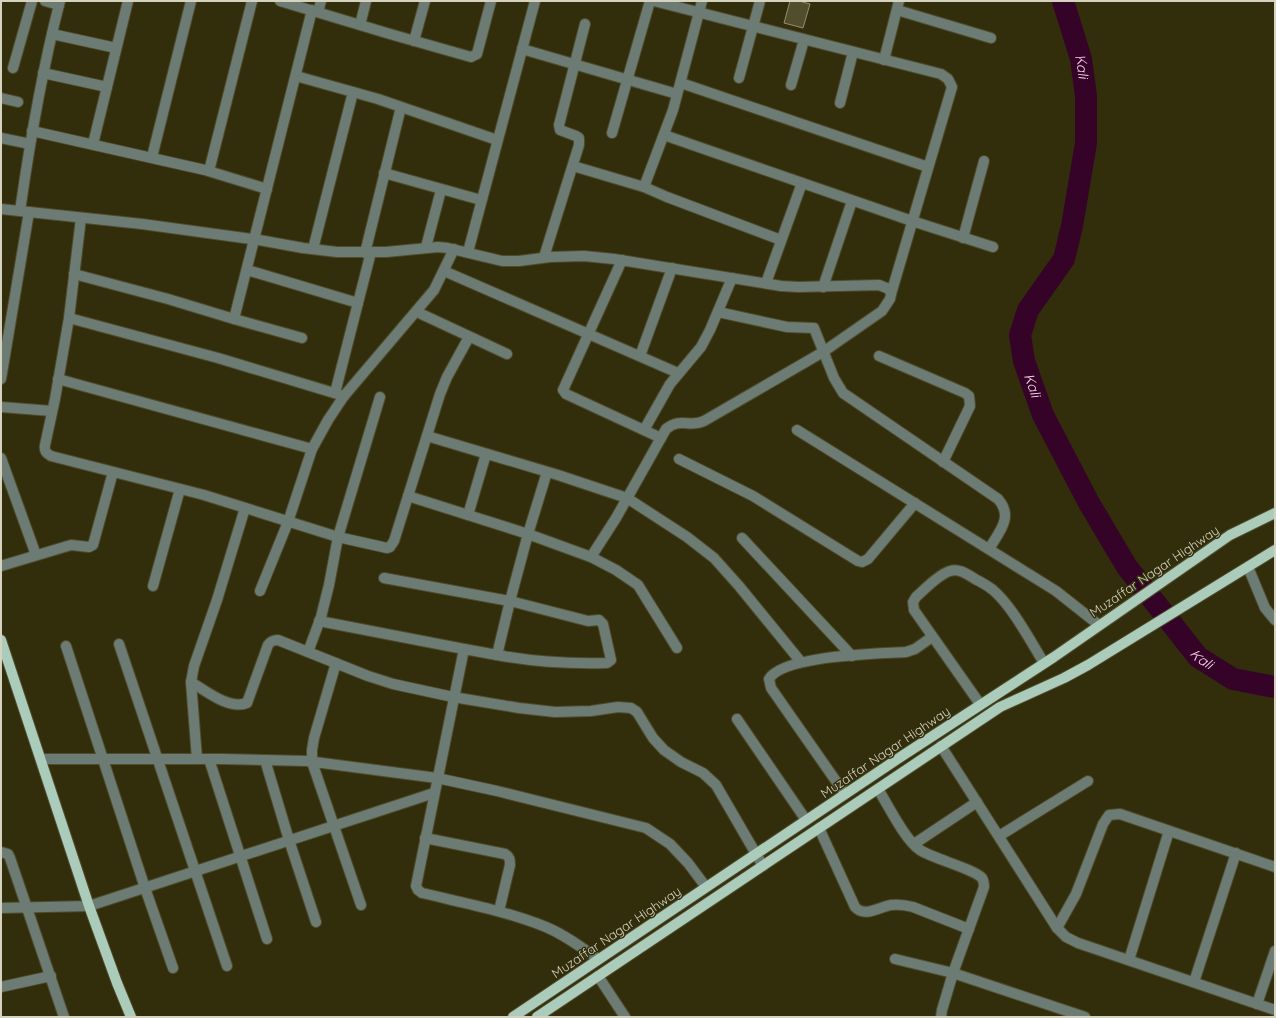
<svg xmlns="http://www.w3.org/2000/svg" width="1276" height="1018" viewBox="0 0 1276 1018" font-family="Quicksand,sans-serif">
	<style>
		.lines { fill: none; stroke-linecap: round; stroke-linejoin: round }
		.river { stroke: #350327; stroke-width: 22 }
		.building { fill: #524e2d; stroke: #928f6a }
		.minor-casing { stroke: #4f4c2c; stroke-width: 12 }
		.major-casing { stroke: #4f4c2c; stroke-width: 12 }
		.minor { stroke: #6c7c74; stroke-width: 10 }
		.major { stroke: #abccbb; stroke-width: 10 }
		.labels { text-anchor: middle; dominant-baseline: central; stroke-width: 3; stroke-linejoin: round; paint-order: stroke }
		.street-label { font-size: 13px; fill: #d5d3c0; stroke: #322e0c }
		.water-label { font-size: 14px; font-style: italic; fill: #f9d5e9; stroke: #322e0c }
	</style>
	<rect width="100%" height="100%" fill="#322e0c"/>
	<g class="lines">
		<path class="river" id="s1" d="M1063,1L1081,59L1086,96V143L1072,226L1064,259L1028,310L1020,335L1024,361L1043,415L1089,503L1127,567L1198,657L1233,679L1275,687"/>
	</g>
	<polygon class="building" points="790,1 799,1 810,4 803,28 784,23"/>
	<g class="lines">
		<g class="minor-casing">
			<g id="minor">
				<polyline points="45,1 59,5"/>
				<polyline points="280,1 390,34 471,57 477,54 491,1"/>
				<polyline points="654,1 941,74 948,79 952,87 891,294"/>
				<polyline points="897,10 991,38"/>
				<polyline points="318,12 321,1"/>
				<polyline points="360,25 366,1"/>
				<polyline points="52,34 116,48"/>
				<polyline points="414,41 425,1"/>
				<polyline points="522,49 677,94"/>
				<polyline points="884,60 899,1"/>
				<polyline points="13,68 32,1"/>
				<polyline points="43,73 107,87"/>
				<polyline points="296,76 378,99 497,140"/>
				<polyline points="739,78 760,1"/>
				<polyline points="681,83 928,167"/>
				<polyline points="791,85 804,40"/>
				<polyline points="1,98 18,102"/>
				<polyline points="840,103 853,52"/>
				<polyline points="32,131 205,170 267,189"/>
				<polyline points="612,133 650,1"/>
				<polyline points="664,135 912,221 993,247"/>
				<polyline points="1,138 30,144"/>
				<polyline points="93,144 128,1"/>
				<polyline points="152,157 191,1"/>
				<polyline points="573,166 644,187 667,197 781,240"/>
				<polyline points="209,171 252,1"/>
				<polyline points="384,173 481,200"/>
				<polyline points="644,187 673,110 702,1"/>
				<path d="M1,209L142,224L259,240L303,248L337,252H386L438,247L448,248L502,261H519L550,257L584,256L614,259L781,286L799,287L879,285L889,289L891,294L890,299L882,311L823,352L704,421C689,428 681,417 666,429L616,518L591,557L528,534L510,601L497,655L464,649L416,886L418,890L422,893C464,903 506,911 546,927C565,935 581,947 598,959"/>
				<path d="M20,211C30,141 42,70 60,1"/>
				<path d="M81,218L69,318L55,399L45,445C44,451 46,453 51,456L204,495L338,537L387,548L390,547L394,541L440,394L447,377L469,337"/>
				<polyline points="963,238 984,161"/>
				<polyline points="426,247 441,190"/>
				<polyline points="313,249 353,92"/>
				<polyline points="468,252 535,1"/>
				<polyline points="365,253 401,107"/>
				<polyline points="544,257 579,145 579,138 576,136 560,130 559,125 585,24"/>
				<polyline points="622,260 563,390 566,394 661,438"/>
				<polyline points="247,270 358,303"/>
				<polyline points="444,271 678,373"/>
				<polyline points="74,274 168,299 234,319 302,338"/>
				<polyline points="766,283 802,183"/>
				<polyline points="823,287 852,201"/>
				<polyline points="417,312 507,354"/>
				<path d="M718,312L787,327L814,328L834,378L843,393L998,499C1014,517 999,532 989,549"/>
				<polyline points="69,318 218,358 344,396"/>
				<polyline points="234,319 312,10"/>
				<polyline points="640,356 672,268"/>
				<polyline points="879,356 965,393 969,396 970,406 943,462"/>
				<polyline points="1,379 29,212"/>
				<polyline points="58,379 312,449"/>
				<polyline points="335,393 371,252"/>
				<polyline points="1,407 52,411"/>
				<polyline points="644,430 670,384 701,347 710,330 732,278"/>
				<polyline points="797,430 1056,591 1099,625"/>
				<polyline points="427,436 558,475 627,498 687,537 714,558 739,586 801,662"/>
				<polyline points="1,458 36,555"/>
				<polyline points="679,459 753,496 858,561 862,562 868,559 915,503"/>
				<polyline points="408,496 528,534 547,472"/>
				<polyline points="468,515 486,454"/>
				<polyline points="742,538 852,656"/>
				<polyline points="591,557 616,570 638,585 677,648"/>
				<polyline points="1,566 71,545 89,547 93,545 113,472"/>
				<polyline points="1248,567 1265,608 1275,620"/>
				<path d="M384,578L510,601L588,621L599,620L603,624L611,660L607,663C569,664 534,662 497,655"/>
				<polyline points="153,586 180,489"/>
				<polyline points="260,591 288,522 312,449 328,420 344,396 434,290 454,249"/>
				<polyline points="319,621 464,649"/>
				<polyline points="119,644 227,966"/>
				<polyline points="66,646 145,888 173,968"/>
				<polyline points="308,652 321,617 329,585 338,537 380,397"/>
				<polyline points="336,663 314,738 312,750 312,762 361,905"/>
				<path d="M191,682C206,691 229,710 247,703L268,645C271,641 273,640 278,640L368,676L393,684L453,697L519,708L555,712L591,711L618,707L631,708L637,712L653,738L664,750L681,762L703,773L716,785L763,866"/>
				<path d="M980,704L914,610L913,602L916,597C924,590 939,574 950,571C959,568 967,574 975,579C981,582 988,586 993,590C1012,606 1031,642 1044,663"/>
				<polyline points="737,719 806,820"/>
				<polyline points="941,746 1057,928 1066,937 1078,943 1275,1010"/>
				<polyline points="41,759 223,759 307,761 437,778 497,791 646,828 670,844 688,863 706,887"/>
				<polyline points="197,759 191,682 194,666 217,600 245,508"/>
				<polyline points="209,759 267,939"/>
				<polyline points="265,760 289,840 316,922"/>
				<path d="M878,789C888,805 905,840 920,850C934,859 974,869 982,878C984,881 984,883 984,887L953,973L942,1010L941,1017"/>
				<path d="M845,794L771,688L769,679C783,655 878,654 906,652L915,649L932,637"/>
				<path d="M819,828L855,907C865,918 879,907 891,905C899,904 906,905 913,907L969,929"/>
				<polyline points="999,836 1088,781"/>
				<path d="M425,838L505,854C510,857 510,860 510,865L499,911"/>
				<polyline points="914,844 977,802"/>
				<polyline points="1,852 8,854 10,858 64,1017"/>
				<polyline points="1,908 89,906 434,793"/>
				<polyline points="1057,928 1076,894 1103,824 1109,815 1120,814 1275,867"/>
				<polyline points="895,959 953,973 1085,1017"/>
				<polyline points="1129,960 1169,831"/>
				<polyline points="598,976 625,1017"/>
				<polyline points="1194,982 1236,853"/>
				<polyline points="1,987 51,976"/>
				<polyline points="1257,1004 1275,951"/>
			</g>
		</g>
		<g class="major-casing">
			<g id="major">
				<polyline points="1,640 89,906 117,983 131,1017"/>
				<polyline points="513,1017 902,756 1054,657 1230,535 1275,513"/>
				<polyline points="537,1017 1000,707 1064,678 1088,665 1275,550"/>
			</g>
		</g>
		<use href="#minor" class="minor"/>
		<use href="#major" class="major"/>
	</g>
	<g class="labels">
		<g class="street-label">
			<text transform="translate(1154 571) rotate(-34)">Muzaffar Nagar Highway</text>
			<text transform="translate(885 752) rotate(-34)">Muzaffar Nagar Highway</text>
			<text transform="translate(616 932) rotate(-34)">Muzaffar Nagar Highway</text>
		</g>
		<g class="water-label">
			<text stroke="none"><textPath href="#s1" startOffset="68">Kali</textPath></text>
			<text stroke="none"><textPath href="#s1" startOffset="404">Kali</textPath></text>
			<text stroke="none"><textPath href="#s1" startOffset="728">Kali</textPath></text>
		</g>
	</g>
	<rect width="1276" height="1018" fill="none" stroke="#d5d3c0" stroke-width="4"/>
</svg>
